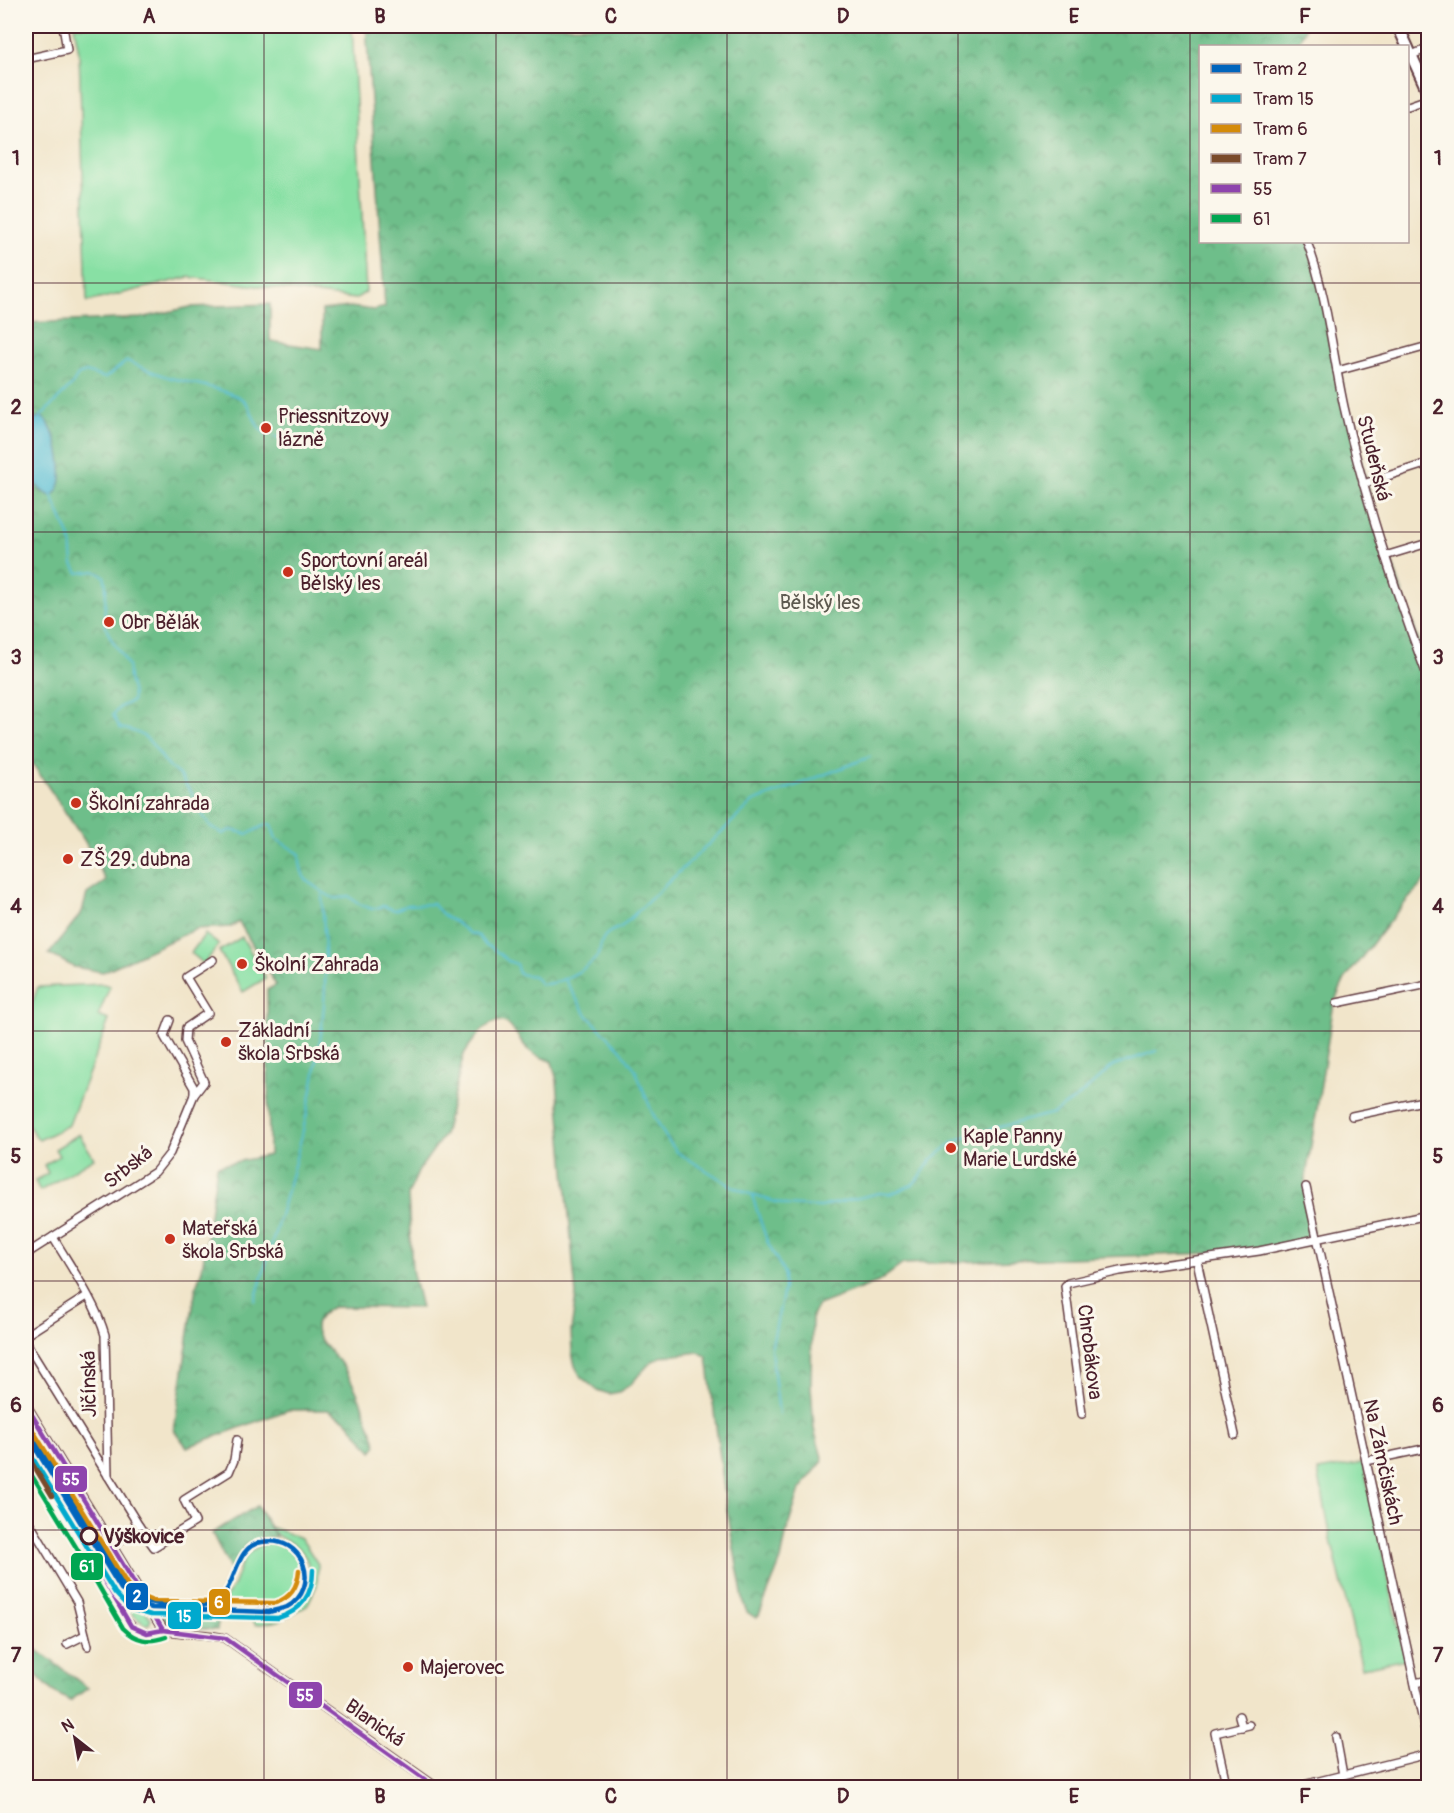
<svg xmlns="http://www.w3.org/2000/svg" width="1454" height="1813" viewBox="0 0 1454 1813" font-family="Pangolin,sans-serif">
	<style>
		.green { fill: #88e0a4; stroke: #698068; stroke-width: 1.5 }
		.forest { fill: url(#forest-crowns); stroke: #5c6e5a; stroke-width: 1.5 }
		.water { fill: #57bed4; stroke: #506e80; stroke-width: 1.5 }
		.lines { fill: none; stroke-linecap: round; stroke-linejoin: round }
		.stream { stroke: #57bed4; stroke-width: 2 }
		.minor-casing { stroke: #633d43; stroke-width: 10 }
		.tertiary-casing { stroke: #633d43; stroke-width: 11 }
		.primary-casing { stroke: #633d43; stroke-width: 14 }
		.minor { stroke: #fff; stroke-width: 7 }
		.tertiary { stroke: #fff; stroke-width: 8 }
		.primary { stroke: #fff; stroke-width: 10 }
		.tram { stroke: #4a1f2b; stroke-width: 1.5 }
		.bus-1-casing { stroke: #fbf7ec; stroke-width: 9 }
		.bus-2-casing { stroke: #fbf7ec; stroke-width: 9 }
		.bus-1 { stroke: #8e44ad; stroke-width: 4.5 }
		.bus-2 { stroke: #00a651; stroke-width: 4.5 }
		.tram-1-casing { stroke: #fbf7ec; stroke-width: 9 }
		.tram-2-casing { stroke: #fbf7ec; stroke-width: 9 }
		.tram-3-casing { stroke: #fbf7ec; stroke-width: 9 }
		.tram-4-casing { stroke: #fbf7ec; stroke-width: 9 }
		.tram-1 { stroke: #0065bd; stroke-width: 4.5 }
		.tram-2 { stroke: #00a9ce; stroke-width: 4.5 }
		.tram-3 { stroke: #d48b09; stroke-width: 4.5 }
		.tram-4 { stroke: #7a4b2a; stroke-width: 4.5 }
		.grid { fill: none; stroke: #4a1f2b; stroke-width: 1.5; stroke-opacity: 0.55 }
		.poi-dot { fill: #c8321e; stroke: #fbf7ec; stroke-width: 2 }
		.stop-dot { fill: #fbf7ec; stroke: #4a1f2b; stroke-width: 3 }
		.labels { text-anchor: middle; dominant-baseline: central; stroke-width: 6; stroke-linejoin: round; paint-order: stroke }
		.poi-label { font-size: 20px; fill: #4a1f2b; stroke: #fbf7ec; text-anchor: start }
		.street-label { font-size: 20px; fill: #4a1f2b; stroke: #fbf7ec }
		.park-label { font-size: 20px; fill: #5d594f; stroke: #fbf7ec }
		.stop-label { font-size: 20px; font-weight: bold; fill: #4a1f2b; stroke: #fbf7ec; text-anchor: start }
		.line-badge { stroke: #fbf7ec; stroke-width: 2 }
		.badge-label { font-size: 16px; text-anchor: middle; font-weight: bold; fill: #fff }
		.neatline { fill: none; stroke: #4a1f2b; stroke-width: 2 }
		.grid-label { font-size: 20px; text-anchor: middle; font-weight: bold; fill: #4a1f2b }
	</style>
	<defs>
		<pattern id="forest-crowns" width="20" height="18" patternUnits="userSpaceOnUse" patternTransform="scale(1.5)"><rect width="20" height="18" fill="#6ebe8a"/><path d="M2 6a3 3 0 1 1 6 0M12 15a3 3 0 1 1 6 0" fill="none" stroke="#5c9a71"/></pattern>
	</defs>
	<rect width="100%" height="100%" fill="#fbf7ec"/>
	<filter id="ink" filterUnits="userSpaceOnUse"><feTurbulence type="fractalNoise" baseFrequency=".0167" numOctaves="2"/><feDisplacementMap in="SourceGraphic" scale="12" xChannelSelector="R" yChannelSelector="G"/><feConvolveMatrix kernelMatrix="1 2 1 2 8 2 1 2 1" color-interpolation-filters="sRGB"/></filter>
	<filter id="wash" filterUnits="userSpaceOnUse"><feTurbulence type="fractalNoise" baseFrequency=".008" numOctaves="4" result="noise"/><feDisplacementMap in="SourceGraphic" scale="24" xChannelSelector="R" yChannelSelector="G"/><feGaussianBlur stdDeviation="1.35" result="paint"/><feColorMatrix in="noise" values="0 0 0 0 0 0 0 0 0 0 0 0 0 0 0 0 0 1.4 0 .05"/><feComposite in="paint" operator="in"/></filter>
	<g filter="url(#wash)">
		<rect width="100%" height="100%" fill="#f1e5ca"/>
		<g class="green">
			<polygon points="74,26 352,26 366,292 355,299 189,277 87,302 79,52"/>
			<polygon points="205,934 219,945 204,964 191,953"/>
			<polygon points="242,937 266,978 243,992 219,951"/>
			<polygon points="103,984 110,986 98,1016 109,1020 69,1125 39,1140 26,1123 26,1019 38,987"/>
			<polygon points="79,1134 94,1158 40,1191 35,1181 48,1173 44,1165 59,1156 55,1149"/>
			<polygon points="26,1415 66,1481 64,1482 26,1421"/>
			<polygon points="1363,1463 1406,1659 1362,1668 1332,1544 1318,1471"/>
			<path d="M270,1527L301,1538L318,1564L317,1585L307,1606L278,1621L256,1625L252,1619L278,1615L277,1613L288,1609L289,1612L304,1600L302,1598C312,1582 313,1559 296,1546C285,1538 278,1540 270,1527Z"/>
			<path d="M89,1540C99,1558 109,1578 122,1594C131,1605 145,1606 151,1619L149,1624H144L131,1613L86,1542Z"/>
			<path d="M266,1543C296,1539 317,1579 292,1598L290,1596C270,1608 251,1605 228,1605L224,1599C244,1578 232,1555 266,1543Z"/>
		</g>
		<g class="forest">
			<path d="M366,26H1306L1297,46H1200V242H1310L1318,264L1344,392L1373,506L1428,668V877L1396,913L1345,979L1334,1003L1305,1183L1315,1244L1247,1255L1242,1252L903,1264L878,1282L818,1305L812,1315L811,1386L814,1429L823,1461L800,1489L787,1530L781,1560L759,1615L756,1618L747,1612L744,1605L726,1504L707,1357L699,1352L660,1357L651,1362L630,1385L619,1392L609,1394L597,1390L581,1377L575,1366L572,1352L571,1331L576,1295L557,1081L552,1062C545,1058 537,1057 531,1052C521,1044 516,1030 506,1023C490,1014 471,1043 464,1054L444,1135L419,1170L408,1195L412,1270L421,1308L333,1307C325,1311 316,1318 316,1328C316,1339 332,1352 339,1361C358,1387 366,1416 377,1445L372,1451L347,1421L328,1410H288L187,1447L174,1430L196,1287L202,1269L217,1166L269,1155L267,990L276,985L239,922L230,927L196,929L103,972L74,967L49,954L82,912L87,894L106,881L84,840L26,754V323L141,318L190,307L270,304V341L322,349V310L350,307L374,310L385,307Z"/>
			<path d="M257,1506L276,1537C253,1536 239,1550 231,1571L212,1533Z"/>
			<polygon points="162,1611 209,1613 219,1618 217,1630 172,1627 160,1616"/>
			<polygon points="26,1641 28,1643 88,1688 70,1701 52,1691 26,1664"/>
		</g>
		<path class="water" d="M41,416C57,427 67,473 58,489C57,492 54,494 51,496C47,494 42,492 39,488C28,477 19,437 29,424C31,419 37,418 41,416Z"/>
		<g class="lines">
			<g class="stream">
				<path d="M40,417L71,386L78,375L86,372L105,378L127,361C141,367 156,374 171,378C194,384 217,387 239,397C254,405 252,426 266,434"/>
				<polyline points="274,437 295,438"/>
				<path d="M51,494L71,540L73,564L78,573L95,571L104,576C110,593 101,610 106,627C110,641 121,652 127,664C130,669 128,673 129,678C130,687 135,692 132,701L120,707L113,715L120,728C152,733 152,747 170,768C174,771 179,774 181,777C186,783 186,788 192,793L195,808L202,814L211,827L223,834L231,830L248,834L265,825L271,824L276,839L300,854C299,860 301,871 304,877C307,881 329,898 335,898C340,899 344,896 349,896L357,903L372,909L383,906L395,910L407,905L433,904L445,917L455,922L469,933L479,936L485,945L491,947L508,961L516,964L519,974L534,976L540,984C556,986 589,969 598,955C600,951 600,945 602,941C605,933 613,930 621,927L753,802L870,757"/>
				<polyline points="565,980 586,1014 621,1050 635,1069 652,1112 665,1136 677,1152 730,1185 752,1195 767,1241 784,1273 784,1289 771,1349 779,1414"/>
				<polyline points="752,1195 786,1205 820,1207 879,1193 890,1194 912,1185 919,1178 931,1160 952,1143 964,1137 985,1131 1053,1113 1077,1098 1114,1065 1157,1051"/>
				<path d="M255,1301C283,1204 316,1106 324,1004C327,968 324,931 322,895"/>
			</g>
		</g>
	</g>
	<g filter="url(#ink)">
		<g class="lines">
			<g class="minor-casing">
				<g id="minor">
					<polyline points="1412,55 1428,48"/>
					<polyline points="26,59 67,50 63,26"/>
					<polyline points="1408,106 1428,99"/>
					<path d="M1307,242C1327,294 1332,352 1344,407C1365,501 1394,588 1428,678"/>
					<polyline points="1337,371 1428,346"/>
					<polyline points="1363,484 1428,463"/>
					<polyline points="1385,556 1428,543"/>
					<polyline points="1337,1003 1428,984"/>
					<polyline points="194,1095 204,1082 185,1041 186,1028 208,1013 186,977 213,960"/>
					<polyline points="1352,1116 1428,1100"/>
					<polyline points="1306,1187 1428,1744"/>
					<polyline points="1423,1216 1428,1240"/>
					<path d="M53,1237C70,1266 96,1303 105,1335L108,1476"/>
					<polyline points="26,1254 155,1172 170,1153 194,1095 194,1088 164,1036 170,1020"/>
					<polyline points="1197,1261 1235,1435"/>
					<polyline points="26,1335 87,1296"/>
					<polyline points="26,1343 139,1526 112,1547"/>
					<polyline points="1082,1414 1065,1286 1068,1283 1120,1271 1259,1251 1428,1215"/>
					<polyline points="1366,1461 1428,1448"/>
					<polyline points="26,1475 36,1468"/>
					<polyline points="26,1506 28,1510"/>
					<polyline points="26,1517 77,1602 88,1646"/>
					<polyline points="139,1526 154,1547 195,1522 184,1500 229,1472 234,1460 237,1440"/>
					<path d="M163,1630C184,1635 204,1633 225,1638L438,1788"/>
					<polyline points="67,1644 85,1635"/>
					<polyline points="1415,1683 1428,1680"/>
					<polyline points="1239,1716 1242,1727"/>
					<polyline points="1336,1737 1343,1775"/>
					<polyline points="1307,1784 1428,1754"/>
					<polyline points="1227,1788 1215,1733 1249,1725"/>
				</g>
			</g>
			<g class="tertiary-casing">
				<path id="tertiary" d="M26,1405L163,1630C153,1634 143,1636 133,1628C122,1619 112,1594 105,1581C80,1536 52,1494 26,1451"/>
			</g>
			<g class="primary-casing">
				<polyline id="primary" points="1398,26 1428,92"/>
			</g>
			<use href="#minor" class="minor"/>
			<use href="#tertiary" class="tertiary"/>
			<use href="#primary" class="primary"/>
			<polyline class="tram" points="202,1606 269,1607 289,1599"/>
			<g class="bus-1-casing">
				<g id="bus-1">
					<polyline points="26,1405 163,1630"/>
					<polyline points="84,1546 131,1626 147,1633 163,1630"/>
					<polyline points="163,1630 225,1638 437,1788"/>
				</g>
			</g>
			<g class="bus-2-casing">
				<g id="bus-2">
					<polyline points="26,1419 62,1479"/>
					<path d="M26,1465L79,1552L123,1628C136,1641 149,1643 166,1637"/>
				</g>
			</g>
			<use href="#bus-1" class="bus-1"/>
			<use href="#bus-2" class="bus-2"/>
			<g class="tram-1-casing">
				<path id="tram-1" d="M26,1425L125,1587C138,1601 152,1604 170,1605C184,1606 199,1608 212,1603C239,1592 231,1547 262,1542C304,1534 322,1588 287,1607C282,1609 275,1610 269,1612L152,1608L134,1602L121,1589L26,1433"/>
			</g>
			<g class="tram-2-casing">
				<path id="tram-2" d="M26,1447L115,1593L130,1609L151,1615L278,1618C301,1611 313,1595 313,1570"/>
			</g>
			<g class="tram-3-casing">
				<path id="tram-3" d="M32,1429L127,1584L138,1595L153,1601L275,1603C291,1598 298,1587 299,1570"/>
			</g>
			<g class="tram-4-casing">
				<polyline id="tram-4" points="26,1453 52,1496"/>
			</g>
			<use href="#tram-1" class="tram-1"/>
			<use href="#tram-2" class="tram-2"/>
			<use href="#tram-3" class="tram-3"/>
			<use href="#tram-4" class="tram-4"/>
		</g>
	</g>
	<path class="grid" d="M264,26V1788M496,26V1788M727,26V1788M958,26V1788M1190,26V1788M26,283H1428M26,532H1428M26,782H1428M26,1031H1428M26,1281H1428M26,1530H1428"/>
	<g class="poi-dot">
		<circle cx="266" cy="428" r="6"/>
		<circle cx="288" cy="572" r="6"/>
		<circle cx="109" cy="622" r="6"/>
		<circle cx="76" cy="803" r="6"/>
		<circle cx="68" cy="859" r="6"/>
		<circle cx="242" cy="964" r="6"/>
		<circle cx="226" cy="1042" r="6"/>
		<circle cx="951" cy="1148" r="6"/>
		<circle cx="170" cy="1239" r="6"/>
		<circle cx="408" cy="1667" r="6"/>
	</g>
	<circle class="stop-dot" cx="89" cy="1536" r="8"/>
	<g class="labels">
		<g class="poi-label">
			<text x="278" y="416">Priessnitzovy<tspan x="278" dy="23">lázně</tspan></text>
			<text x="300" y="560">Sportovní areál<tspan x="300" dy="23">Bělský les</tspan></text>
			<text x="121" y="622">Obr Bělák</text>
			<text x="88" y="803">Školní zahrada</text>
			<text x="80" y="859">ZŠ 29. dubna</text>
			<text x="254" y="964">Školní Zahrada</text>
			<text x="238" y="1030">Základní<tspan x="238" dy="23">škola Srbská</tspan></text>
			<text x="963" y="1136">Kaple Panny<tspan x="963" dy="23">Marie Lurdské</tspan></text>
			<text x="182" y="1228">Mateřská<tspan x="182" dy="23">škola Srbská</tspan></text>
			<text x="420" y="1667">Majerovec</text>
		</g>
		<g class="street-label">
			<text transform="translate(1374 458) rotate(76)">Studeňská</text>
			<text transform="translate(128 1167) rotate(-38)">Srbská</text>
			<text transform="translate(1090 1352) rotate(83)">Chrobákova</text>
			<text transform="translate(89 1384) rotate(-91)">Jičínská</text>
			<text transform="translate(1383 1462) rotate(78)">Na Zámčiskách</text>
			<text transform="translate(375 1723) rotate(35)">Blanická</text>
		</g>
		<g class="park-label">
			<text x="820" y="602">Bělský les</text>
		</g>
		<g class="stop-label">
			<text x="103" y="1536">Výškovice</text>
		</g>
	</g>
	<g class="line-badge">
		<rect x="54" y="1465" width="34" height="28" rx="6" fill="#8e44ad"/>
		<rect x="70" y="1552" width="34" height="29" rx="6" fill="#00a651"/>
		<rect x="125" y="1582" width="24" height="29" rx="6" fill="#0065bd"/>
		<rect x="208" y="1588" width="23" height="28" rx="6" fill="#d48b09"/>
		<rect x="167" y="1601" width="35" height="29" rx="6" fill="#00a9ce"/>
		<rect x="288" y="1681" width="35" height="28" rx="6" fill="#8e44ad"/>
	</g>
	<g class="badge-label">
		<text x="71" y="1485">55</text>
		<text x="87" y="1572">61</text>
		<text x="137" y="1602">2</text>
		<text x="219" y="1608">6</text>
		<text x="184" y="1622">15</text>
		<text x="305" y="1701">55</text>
	</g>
	<rect width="1454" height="1813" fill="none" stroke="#fbf7ec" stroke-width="66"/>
	<rect x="1199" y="45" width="210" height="198" fill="#fbf7ec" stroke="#b4a19f" stroke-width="1.5"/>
	<rect x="1211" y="64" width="30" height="9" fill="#0065bd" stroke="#b4a19f" stroke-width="1.5"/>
	<text x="1253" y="75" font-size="18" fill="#4a1f2b">Tram 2</text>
	<rect x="1211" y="94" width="30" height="9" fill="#00a9ce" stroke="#b4a19f" stroke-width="1.5"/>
	<text x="1253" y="105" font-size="18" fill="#4a1f2b">Tram 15</text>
	<rect x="1211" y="124" width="30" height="9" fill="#d48b09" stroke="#b4a19f" stroke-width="1.5"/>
	<text x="1253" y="135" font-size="18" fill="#4a1f2b">Tram 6</text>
	<rect x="1211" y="154" width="30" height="9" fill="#7a4b2a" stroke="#b4a19f" stroke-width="1.5"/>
	<text x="1253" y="165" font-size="18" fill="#4a1f2b">Tram 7</text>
	<rect x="1211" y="184" width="30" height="9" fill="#8e44ad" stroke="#b4a19f" stroke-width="1.5"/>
	<text x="1253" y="195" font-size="18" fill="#4a1f2b">55</text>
	<rect x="1211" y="214" width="30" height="9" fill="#00a651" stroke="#b4a19f" stroke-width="1.5"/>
	<text x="1253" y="225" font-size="18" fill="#4a1f2b">61</text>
	<g transform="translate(75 1738) rotate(329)" stroke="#fbf7ec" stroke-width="4.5" paint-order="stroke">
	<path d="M0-4.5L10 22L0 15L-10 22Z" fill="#4a1f2b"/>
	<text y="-9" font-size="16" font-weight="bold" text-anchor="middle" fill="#4a1f2b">N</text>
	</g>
	<rect x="33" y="33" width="1388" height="1747" class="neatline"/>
	<g class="grid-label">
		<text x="149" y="23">A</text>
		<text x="380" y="23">B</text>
		<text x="611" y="23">C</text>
		<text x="843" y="23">D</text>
		<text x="1074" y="23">E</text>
		<text x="1305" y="23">F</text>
		<text x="16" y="165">1</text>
		<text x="1438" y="165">1</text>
		<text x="16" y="414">2</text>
		<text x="1438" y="414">2</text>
		<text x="16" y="664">3</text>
		<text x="1438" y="664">3</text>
		<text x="16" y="913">4</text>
		<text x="1438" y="913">4</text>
		<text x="16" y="1163">5</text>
		<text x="1438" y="1163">5</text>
		<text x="16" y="1412">6</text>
		<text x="1438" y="1412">6</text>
		<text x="16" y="1662">7</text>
		<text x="1438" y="1662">7</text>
		<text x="149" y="1803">A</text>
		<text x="380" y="1803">B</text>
		<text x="611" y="1803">C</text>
		<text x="843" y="1803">D</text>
		<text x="1074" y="1803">E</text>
		<text x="1305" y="1803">F</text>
	</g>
</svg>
